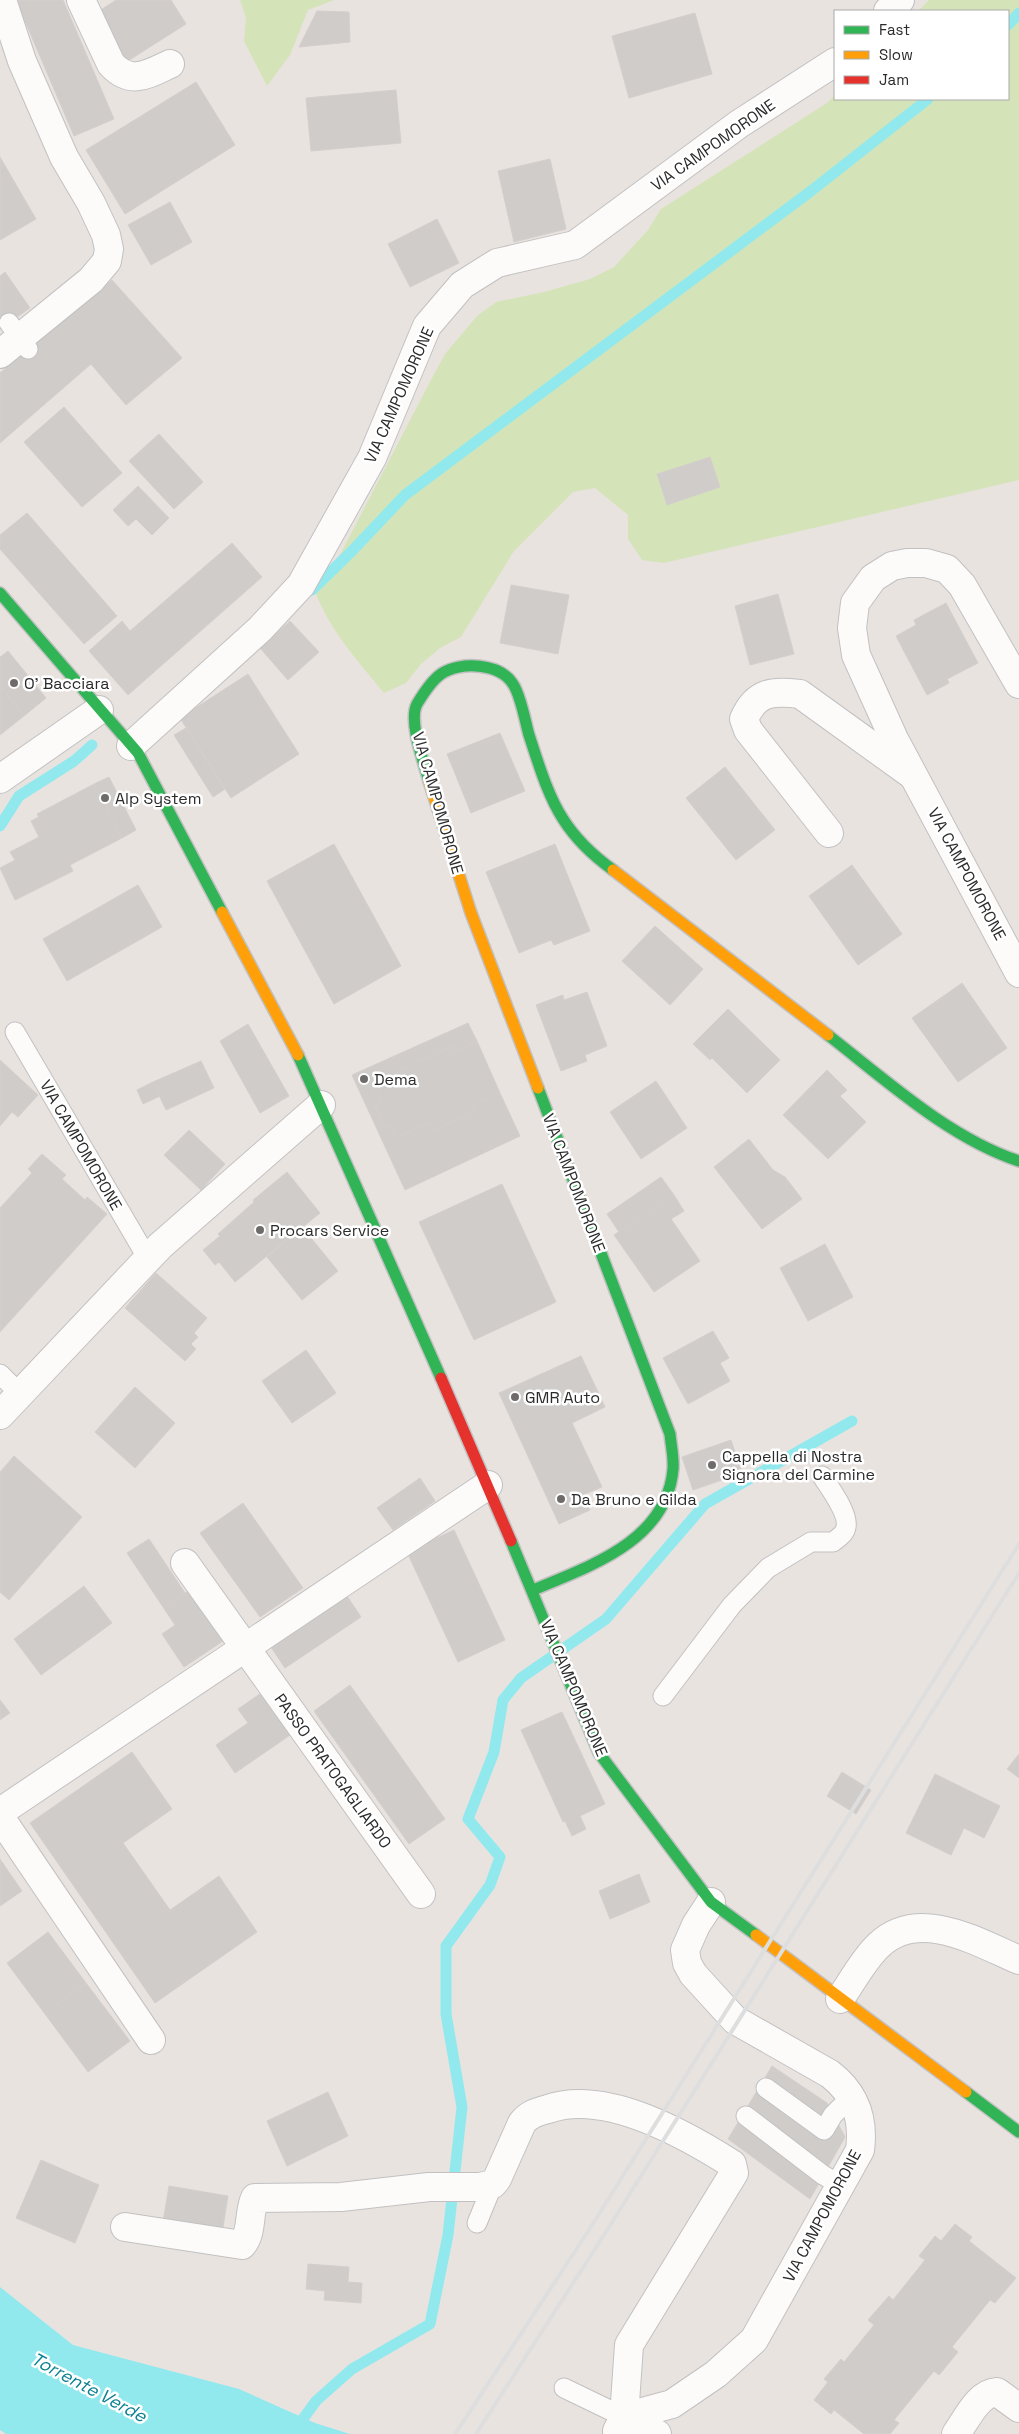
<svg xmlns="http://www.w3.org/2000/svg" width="1019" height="2434" viewBox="0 0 1019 2434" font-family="'Space Grotesk',sans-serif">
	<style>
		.green { fill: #d4e4b8 }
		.water { fill: #92e9ed }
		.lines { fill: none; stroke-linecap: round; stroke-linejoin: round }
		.stream { stroke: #92e9ed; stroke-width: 11 }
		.building { fill: #d0ccca; stroke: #d4cfcc }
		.lane-casing { stroke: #c2c1c2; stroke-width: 21 }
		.street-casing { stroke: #c2c1c2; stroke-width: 30 }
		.fast-casing { stroke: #c2c1c2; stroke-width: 14 }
		.slow-casing { stroke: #c2c1c2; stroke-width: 14 }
		.jam-casing { stroke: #c2c1c2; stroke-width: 14 }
		.lane { stroke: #fcfbfa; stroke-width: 19 }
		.street { stroke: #fcfbfa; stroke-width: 28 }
		.fast { stroke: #30b455; stroke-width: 11 }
		.slow { stroke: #ff9f0a; stroke-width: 11 }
		.jam { stroke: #e5322d; stroke-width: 11 }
		.rail { stroke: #dededf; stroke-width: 4 }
		.poi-dot { fill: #6e6b6a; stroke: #fff; stroke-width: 2 }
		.labels { text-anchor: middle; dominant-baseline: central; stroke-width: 5; stroke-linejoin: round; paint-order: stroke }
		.street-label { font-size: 16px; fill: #2b2b2b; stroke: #fff }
		.poi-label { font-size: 16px; fill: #2b2b2b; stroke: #fff; text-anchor: start }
		.water-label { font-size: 18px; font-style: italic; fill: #0a8192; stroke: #fff }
	</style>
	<rect width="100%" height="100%" fill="#e9e3e0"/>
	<g class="green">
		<polygon points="240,0 334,0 308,10 290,55 267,86 244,41 246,18"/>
		<path d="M929,0H1019V480L664,563L642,560L628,539V515L595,488L573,492L514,551L461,637L440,648L421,664L406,683L384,693C358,661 331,632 316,594L330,574L433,376L445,354L477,316L496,302L544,292L590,279L614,267L648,230L661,209L827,103L835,95V99H1008V11H918Z"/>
	</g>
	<polygon class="water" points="0,2287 73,2345 239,2389 315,2423 350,2434 6,2434 0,2430"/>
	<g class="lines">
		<g class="stream">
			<polyline points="1008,25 1019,13"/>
			<polyline points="312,590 352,551 405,495 811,191 928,99"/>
			<polyline points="0,826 19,796 74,761 92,745"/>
			<polyline points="292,2434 316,2401 352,2369 430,2324 448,2235 462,2107 446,2014 446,1946 490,1885 500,1857 468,1819 494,1752 503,1700 521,1678 606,1619 705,1504 852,1421"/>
		</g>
	</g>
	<g class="building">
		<polygon points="16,0 63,0 114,119 74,136"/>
		<polygon points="116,0 171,0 186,24 123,64 93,15"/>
		<polygon points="317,11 349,12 350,42 299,47"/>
		<polygon points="695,13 712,74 629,98 612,36"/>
		<polygon points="196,82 235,145 125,214 86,150"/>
		<polygon points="396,90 401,143 311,151 306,98"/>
		<polygon points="0,157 36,219 0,240"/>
		<polygon points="550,159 566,229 514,242 498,171"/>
		<polygon points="170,202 192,242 151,265 128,225"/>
		<polygon points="437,219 459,263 410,287 388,244"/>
		<polygon points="5,272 30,308 0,329 0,276"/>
		<polygon points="112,280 182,358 126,405 91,364 0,443 0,373"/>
		<polygon points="64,407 122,473 82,507 24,442"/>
		<polygon points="159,434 203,482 174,509 129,461"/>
		<polygon points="710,457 720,487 667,505 657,474"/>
		<polygon points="138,486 169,518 152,535 136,519 128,526 113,510"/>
		<polygon points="27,513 117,616 84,644 0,549 0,535"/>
		<polygon points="232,543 262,577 128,695 89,651 122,621 130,631"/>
		<polygon points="511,585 569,595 558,654 500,643"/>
		<polygon points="778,594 794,654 750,665 735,606"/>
		<polygon points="946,603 978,663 947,679 949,683 927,695 896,636 916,625 914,620"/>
		<polygon points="290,621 319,652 288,680 260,648"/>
		<polygon points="8,651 46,698 24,716 0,686 0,657"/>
		<polygon points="248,674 299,754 231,798 180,718"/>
		<polygon points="0,686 24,716 0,735"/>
		<polygon points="186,728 225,789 213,797 174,735"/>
		<polygon points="500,733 525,791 471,813 447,754"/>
		<polygon points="725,767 775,830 736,860 686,798"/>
		<polygon points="109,777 136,830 122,838 94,784"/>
		<polygon points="94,784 122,838 70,865 73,871 15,900 0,868 15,860 10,852 39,837 31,821 39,817 37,814"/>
		<polygon points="334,844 401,966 334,1004 267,881"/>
		<polygon points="555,844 590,931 554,945 551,940 519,953 486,872"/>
		<polygon points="852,865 902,934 858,965 809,896"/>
		<polygon points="138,885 162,927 67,981 43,939"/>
		<polygon points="655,926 703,969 670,1005 622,961"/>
		<polygon points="962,983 1007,1048 958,1082 912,1018"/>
		<polygon points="587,992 607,1046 585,1055 587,1061 561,1071 536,1005 563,995 564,1000"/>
		<polygon points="728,1009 780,1060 747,1093 712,1058 710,1060 693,1044"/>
		<polygon points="468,1023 477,1041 454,1052 452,1046 396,1071 399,1077 374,1087 381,1103 375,1106 384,1127 390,1125 396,1138 430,1122 434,1130 474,1112 471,1106 500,1093 520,1136 405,1190 352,1075"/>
		<polygon points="248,1024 289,1096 260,1113 220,1041"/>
		<polygon points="477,1041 500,1093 471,1106 474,1112 434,1130 430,1122 396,1138 390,1125 384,1127 375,1106 381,1103 374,1087 399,1077 396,1071 452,1046 454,1052"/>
		<polygon points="0,1060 38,1095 18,1117 12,1112 0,1126"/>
		<polygon points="201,1061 214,1088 166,1110 153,1082"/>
		<polygon points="827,1070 847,1090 840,1096 866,1122 828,1159 783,1115"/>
		<polygon points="656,1081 687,1128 641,1159 610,1112"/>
		<polygon points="153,1082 160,1096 143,1104 137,1090"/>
		<polygon points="189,1130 225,1164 201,1190 164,1155"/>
		<polygon points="749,1139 773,1170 785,1177 802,1199 762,1229 714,1167"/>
		<polygon points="42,1154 66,1175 62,1179 85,1200 87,1197 107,1214 0,1332 0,1208 32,1173 28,1169"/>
		<polygon points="287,1172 320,1213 235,1282 219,1262 215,1265 203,1250 220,1236 218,1234 254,1202 253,1200"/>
		<polygon points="661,1177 674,1195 619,1232 607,1214"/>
		<polygon points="502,1184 556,1302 474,1340 419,1222"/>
		<polygon points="674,1195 684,1211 671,1219 700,1261 654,1292 614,1235"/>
		<polygon points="302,1227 338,1271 302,1300 267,1257"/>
		<polygon points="825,1244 853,1297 808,1321 780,1268"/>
		<polygon points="156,1273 207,1318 194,1333 198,1337 191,1344 196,1349 185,1361 125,1308"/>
		<polygon points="713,1331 729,1358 720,1363 730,1381 688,1404 663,1358"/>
		<polygon points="306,1350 336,1393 292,1423 262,1381"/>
		<polygon points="581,1356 605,1407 572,1423 602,1487 583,1495 590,1510 559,1524 499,1393"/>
		<polygon points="135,1387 175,1423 135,1468 95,1432"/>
		<polygon points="731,1440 742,1473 693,1490 682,1457"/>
		<polygon points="14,1456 82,1517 9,1600 0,1592 0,1472"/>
		<polygon points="420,1478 435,1501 393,1530 377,1508"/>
		<polygon points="243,1503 303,1588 260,1617 200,1533"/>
		<polygon points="454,1530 505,1640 458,1662 407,1552"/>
		<polygon points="149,1539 185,1593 163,1607 127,1553"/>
		<polygon points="84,1586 112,1623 41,1675 14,1639"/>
		<polygon points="190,1590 223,1641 184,1667 162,1634 175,1625 163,1607"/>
		<polygon points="345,1593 361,1617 285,1668 269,1644"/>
		<polygon points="350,1685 445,1819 409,1844 314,1711"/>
		<polygon points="267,1689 296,1731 235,1773 216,1745 248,1723 238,1709"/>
		<polygon points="0,1700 10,1713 0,1720"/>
		<polygon points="562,1712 605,1804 580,1816 586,1829 572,1836 565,1821 563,1822 521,1730"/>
		<polygon points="132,1752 172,1809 123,1843 170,1910 219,1876 257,1932 155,2003 30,1823"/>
		<polygon points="1019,1754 1019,1778 1007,1769"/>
		<polygon points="842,1772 871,1790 856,1814 827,1796"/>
		<polygon points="935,1774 1000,1806 984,1838 964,1828 951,1855 906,1833"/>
		<polygon points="0,1859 22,1891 0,1906"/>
		<polygon points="639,1874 650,1902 610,1919 599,1891"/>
		<polygon points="48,1932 86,1983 45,2014 7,1963"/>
		<polygon points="86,1983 130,2041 88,2072 45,2014"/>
		<polygon points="772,2066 827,2103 845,2137 810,2199 728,2139"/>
		<polygon points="328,2092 348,2136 287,2166 267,2121"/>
		<polygon points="41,2160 99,2185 75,2243 16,2218"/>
		<polygon points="169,2186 228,2196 222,2233 163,2222"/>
		<polygon points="955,2224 972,2237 969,2241 1016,2278 995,2303 990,2300 952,2347 958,2352 939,2375 934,2371 894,2420 899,2423 890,2434 864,2434 834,2410 831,2414 814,2400 828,2382 824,2379 841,2359 844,2362 874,2325 868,2320 889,2296 893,2300 925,2260 919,2256 935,2236 941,2241"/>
		<polygon points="308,2264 349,2267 348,2282 362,2283 361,2303 324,2300 325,2291 306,2289"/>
	</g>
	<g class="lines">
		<g class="lane-casing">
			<g id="lane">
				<polyline points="9,323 28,349"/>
				<polyline points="15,1032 148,1259"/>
				<polyline points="0,1374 19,1393"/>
				<path d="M663,1696L732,1605L768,1568L811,1542H833C838,1538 845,1534 846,1527C849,1513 829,1487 822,1476"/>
				<polyline points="766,2088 824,2130 833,2115 851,2097"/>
				<polyline points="746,2116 823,2175 841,2185"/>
				<polyline points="477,2223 493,2184"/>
				<polyline points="564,2388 624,2417"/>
			</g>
		</g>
		<g class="street-casing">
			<g id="street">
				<path d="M81,0L111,64C131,86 148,74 170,64"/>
				<polyline points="888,11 900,0"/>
				<polyline points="0,354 91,280 107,261 109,249 106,235 91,203 64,157 22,61 2,0"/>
				<polyline points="1019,684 962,585 947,569 926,563 907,563 892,566 873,578 855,603 852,628 856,655 894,739 1019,973"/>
				<polyline points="131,746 260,629 301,585 372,458 427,326 462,285 497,263 575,245 739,124 835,62"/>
				<polyline points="0,779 99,710"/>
				<path d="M829,833L748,730L744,719C756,691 773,691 800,694L911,774"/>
				<polyline points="0,1415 160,1246 321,1105"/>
				<polyline points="185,1563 421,1894"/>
				<polyline points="0,1812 488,1485"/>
				<polyline points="0,1817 151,2040"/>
				<path d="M840,1999C852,1982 863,1960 879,1945C919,1907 977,1942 1019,1960"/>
				<path d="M125,2227L242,2245C253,2232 248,2213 255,2198L341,2197L429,2187H480L493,2184L497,2179L522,2123C529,2114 537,2112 548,2109C605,2089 685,2134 732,2164L734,2173L629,2345L624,2417"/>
				<polyline points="624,2417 657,2434"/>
				<path d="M617,2431L624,2417L672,2404L716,2374L754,2340L860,2150C864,2119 856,2094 830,2074L735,2020L693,1974L687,1963L685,1950L696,1925L711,1902"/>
				<path d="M956,2434C967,2419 978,2393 997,2392L1019,2408"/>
			</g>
		</g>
		<g class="fast-casing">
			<g id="fast">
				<polyline points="0,593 138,753 222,912"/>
				<path d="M429,781C424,763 408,721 417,704C423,694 431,681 441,674C460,661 500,663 513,684C521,696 525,721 529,735C538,762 547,794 563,819C575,838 595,857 613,870"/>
				<path d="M828,1035C886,1080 949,1138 1019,1161"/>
				<polyline points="298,1055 441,1378"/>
				<polyline points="511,1541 599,1753 711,1902 756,1935"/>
				<path d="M533,1590C590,1566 667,1541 673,1469C674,1458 671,1445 670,1434L538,1088"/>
				<polyline points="966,2092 1019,2132"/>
			</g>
		</g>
		<g class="slow-casing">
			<g id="slow">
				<polyline points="429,781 471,913 538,1088"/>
				<polyline points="613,870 828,1035"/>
				<polyline points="222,912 298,1055"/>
				<polyline points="756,1935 966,2092"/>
			</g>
		</g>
		<g class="jam-casing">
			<polyline id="jam" points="441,1378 511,1541"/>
		</g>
		<use href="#lane" class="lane"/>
		<use href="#street" class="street"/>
		<use href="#fast" class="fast"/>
		<use href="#slow" class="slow"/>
		<use href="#jam" class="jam"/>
		<g class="rail">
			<polyline points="455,2434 589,2230 1019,1544"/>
			<polyline points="476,2434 604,2235 1019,1573"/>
		</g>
	</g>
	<g class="poi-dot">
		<circle cx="14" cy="683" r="5"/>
		<circle cx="105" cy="798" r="5"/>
		<circle cx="364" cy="1079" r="5"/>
		<circle cx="260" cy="1230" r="5"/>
		<circle cx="515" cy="1397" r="5"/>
		<circle cx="712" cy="1465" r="5"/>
		<circle cx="561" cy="1499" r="5"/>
	</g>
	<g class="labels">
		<g class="street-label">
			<text transform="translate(713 145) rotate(-35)">VIA CAMPOMORONE</text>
			<text transform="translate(399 395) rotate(-66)">VIA CAMPOMORONE</text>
			<text transform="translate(438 803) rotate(74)">VIA CAMPOMORONE</text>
			<text transform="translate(967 874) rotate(62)">VIA CAMPOMORONE</text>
			<text transform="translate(81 1145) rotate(60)">VIA CAMPOMORONE</text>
			<text transform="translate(574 1183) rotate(69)">VIA CAMPOMORONE</text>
			<text transform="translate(574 1688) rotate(67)">VIA CAMPOMORONE</text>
			<text transform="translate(333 1771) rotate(54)">PASSO PRATOGAGLIARDO</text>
			<text transform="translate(822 2216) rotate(-62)">VIA CAMPOMORONE</text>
		</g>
		<g class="poi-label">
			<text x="24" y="683">O' Bacciara</text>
			<text x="115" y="798">Alp System</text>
			<text x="374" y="1079">Dema</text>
			<text x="270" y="1230">Procars Service</text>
			<text x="525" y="1397">GMR Auto</text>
			<text x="722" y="1456">Cappella di Nostra<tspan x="722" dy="18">Signora del Carmine</tspan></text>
			<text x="571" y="1499">Da Bruno e Gilda</text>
		</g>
		<g class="water-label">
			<text transform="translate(89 2387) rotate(28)">Torrente Verde</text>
		</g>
	</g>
	<rect x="834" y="10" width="175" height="90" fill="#ffffff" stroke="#aaaaaa"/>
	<rect x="844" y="26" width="25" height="8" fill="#30b455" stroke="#aaaaaa"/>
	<text x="879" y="35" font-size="15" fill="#2b2b2b">Fast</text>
	<rect x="844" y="51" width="25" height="8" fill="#ff9f0a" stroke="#aaaaaa"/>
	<text x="879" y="60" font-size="15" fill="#2b2b2b">Slow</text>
	<rect x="844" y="76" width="25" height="8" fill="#e5322d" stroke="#aaaaaa"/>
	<text x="879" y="85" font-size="15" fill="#2b2b2b">Jam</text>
</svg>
